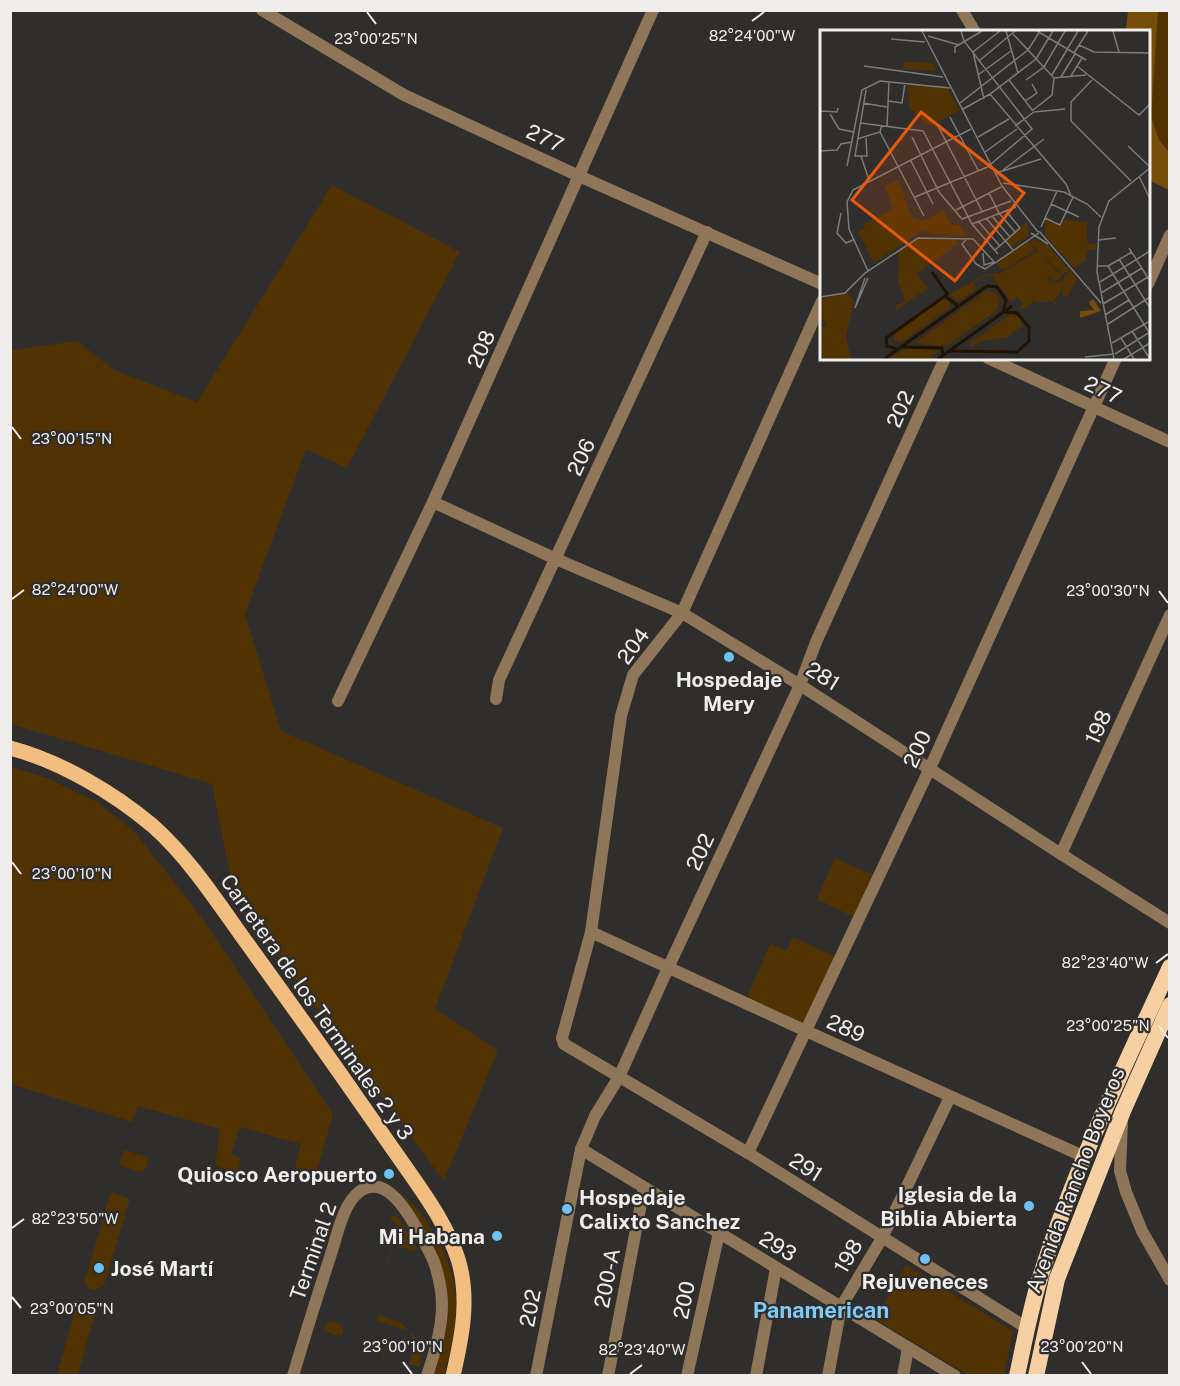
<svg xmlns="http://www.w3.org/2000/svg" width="1180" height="1386" viewBox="0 0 1180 1386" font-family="'Public Sans',sans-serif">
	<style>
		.green { fill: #513303 }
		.forest { fill: #774d0a }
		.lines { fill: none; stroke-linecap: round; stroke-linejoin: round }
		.minor { stroke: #8f7659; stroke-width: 12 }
		.tertiary { stroke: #8f7659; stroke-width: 12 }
		.primary { stroke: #f1be7f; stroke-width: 15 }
		.trunk { stroke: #f6d0a2; stroke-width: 16 }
		.ticks { fill: none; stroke: #efeeed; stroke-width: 2 }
		.poi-dot { fill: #6ec2f3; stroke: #2f2e2c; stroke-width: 2 }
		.labels { text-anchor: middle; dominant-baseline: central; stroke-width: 4.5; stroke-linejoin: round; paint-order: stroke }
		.street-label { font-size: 21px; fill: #efeeed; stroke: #2f2e2c }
		.poi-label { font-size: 21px; font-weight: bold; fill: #efeeed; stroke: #2f2e2c; text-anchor: end }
		.neighbourhood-label { font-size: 22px; font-weight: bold; fill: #7ecbf8; stroke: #2f2e2c }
		.inset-river { fill: none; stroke: #231200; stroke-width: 3 }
		.inset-road { fill: none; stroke: #7c7b79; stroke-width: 1.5 }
		.view { fill: #e8590c; fill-opacity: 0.15; stroke: #e8590c; stroke-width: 3 }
		.inset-edge { fill: none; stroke: #efeeed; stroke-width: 3 }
		.ticks-label { font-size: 15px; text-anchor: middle; fill: #efeeed; stroke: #2f2e2c; stroke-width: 4.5; stroke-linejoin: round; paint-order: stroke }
	</style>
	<rect width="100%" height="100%" fill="#2f2e2c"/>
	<g class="green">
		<polygon points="1128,11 1169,11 1169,190 1149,180 1148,32 1126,32"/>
		<polygon points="332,185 460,252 347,468 306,449 245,614 281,731 503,828 435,1009 498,1050 444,1181 285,966 233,889 212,784 11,724 11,348 14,350 77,341 114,370 197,402"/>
		<polygon points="11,767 47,778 97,802 134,831 202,918 333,1114 313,1185 295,1167 301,1144 240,1127 231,1155 240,1158 239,1172 215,1166 220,1129 138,1106 132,1122 11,1084"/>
		<polygon points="835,858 873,875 854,917 817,899"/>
		<polygon points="793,937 836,957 805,1025 747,998 770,944 786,951"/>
		<path d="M124,1150L147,1157C150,1162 147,1171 140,1172L119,1165Z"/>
		<polygon points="111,1192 130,1199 104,1285 98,1289 93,1290 88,1288 85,1280"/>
		<path d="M403,1196C408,1200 413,1204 417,1209C436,1230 454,1268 456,1297C457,1324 450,1350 444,1375H434C438,1361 443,1345 446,1330C456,1277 429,1239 403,1196Z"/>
		<polygon points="394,1216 398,1217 418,1249 416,1251 393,1246 386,1271 385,1271 398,1226 391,1220 390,1218"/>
		<polygon points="906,1265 1013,1331 1004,1375 968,1375 875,1319"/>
		<path d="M81,1301C90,1301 95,1304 95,1313L78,1375H57L77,1304Z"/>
		<polygon points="378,1315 400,1322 407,1329 406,1330 377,1321"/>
		<polygon points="333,1321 342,1326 343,1331 342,1336 332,1334 319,1375 332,1333 324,1331 326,1324 328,1323"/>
		<path d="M412,1333C419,1343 421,1355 420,1367L409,1364L414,1345L411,1335Z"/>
		<polygon points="386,1336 392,1338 396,1343 396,1348 386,1348 377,1375 385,1347 377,1345 378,1340"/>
	</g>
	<polygon class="forest" points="1128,11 1158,11 1151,117 1159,140 1169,152 1169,190 1149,180 1148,32 1126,31"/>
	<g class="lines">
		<g class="minor">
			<polyline points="962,10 975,32"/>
			<polyline points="1148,284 1170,235"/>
			<polyline points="822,301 682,613 633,675 621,716 591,932 562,1038 564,1044 748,1153 1027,1328"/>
			<polyline points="433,502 556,559 682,613 800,685 1061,854 1170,923"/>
			<polyline points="496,699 499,680 707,232"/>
			<polyline points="338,701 433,502 653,10"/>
			<polyline points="1061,854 1170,615"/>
			<polyline points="591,932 806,1031 1085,1157"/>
			<polyline points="581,1149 955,1376"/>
			<polyline points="748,1153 930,768 1116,358"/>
			<path d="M293,1376C305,1335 318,1294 331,1254C337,1236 343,1204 359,1192C386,1171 410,1216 421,1236C426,1246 433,1257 436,1268C438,1275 440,1284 441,1291C445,1319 436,1349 427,1376"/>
			<polyline points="536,1376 581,1149 595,1116 619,1077 668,968 800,685 816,642 945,358"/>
			<polyline points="608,1376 644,1188"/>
			<polyline points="687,1376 719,1233"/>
			<polyline points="756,1376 776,1268"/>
			<polyline points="828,1376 841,1307 882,1238 950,1097"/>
			<polyline points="903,1376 908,1348"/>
		</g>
		<g class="tertiary">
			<polyline points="262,10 404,95 579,176 822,284"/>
			<polyline points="988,358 1170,442"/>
			<polyline points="1122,1122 1120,1171 1126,1192 1142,1231 1170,1280"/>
		</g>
		<path class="primary" d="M10,748C60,761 114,793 153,826C189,858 216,900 244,939C283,993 322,1047 360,1102C376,1125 393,1149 409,1172C428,1199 448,1228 458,1259C470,1298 462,1337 453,1376"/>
		<g class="trunk">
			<path d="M1017,1376C1024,1343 1030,1310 1040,1278C1073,1172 1124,1067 1170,967"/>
			<polyline points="1036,1376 1057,1279 1123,1111 1170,1005"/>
		</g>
	</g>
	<path class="ticks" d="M367,12L376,24M752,21L764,12M12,427L21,439M1159,591L1168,603M12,599L24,590M12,862L21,874M1156,963L1168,954M1159,1026L1168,1038M12,1228L24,1219M12,1297L21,1308M403,1362L412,1374M1082,1362L1091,1374M630,1374L642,1365"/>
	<g class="poi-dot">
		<circle cx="729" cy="657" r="6"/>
		<circle cx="389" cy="1174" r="6"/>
		<circle cx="1029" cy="1206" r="6"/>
		<circle cx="567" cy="1209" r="6"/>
		<circle cx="497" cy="1236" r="6"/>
		<circle cx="925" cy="1259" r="6"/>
		<circle cx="99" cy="1268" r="6"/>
	</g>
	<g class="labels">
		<g class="street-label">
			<text transform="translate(545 138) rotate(25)">277</text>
			<text transform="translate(481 349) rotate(-66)">208</text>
			<text transform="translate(1103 390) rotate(25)">277</text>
			<text transform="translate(900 409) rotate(-66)">202</text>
			<text transform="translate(581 457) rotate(-65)">206</text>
			<text transform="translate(633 646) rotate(-54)">204</text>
			<text transform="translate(823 676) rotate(32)">281</text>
			<text transform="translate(1098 727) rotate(-66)">198</text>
			<text transform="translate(917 749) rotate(-65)">200</text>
			<text transform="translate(700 852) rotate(-65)">202</text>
			<text transform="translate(317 1007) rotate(55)">Carretera de los Terminales 2 y 3</text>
			<text transform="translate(846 1028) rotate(24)">289</text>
			<text transform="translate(806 1167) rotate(32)">291</text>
			<text transform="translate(1075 1180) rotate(-69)">Avenida Rancho Boyeros</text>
			<text transform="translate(778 1246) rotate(31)">293</text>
			<text transform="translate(313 1251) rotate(-71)">Terminal 2</text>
			<text transform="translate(848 1256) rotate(-60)">198</text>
			<text transform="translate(607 1278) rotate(-79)">200-A</text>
			<text transform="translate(684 1300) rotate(-78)">200</text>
			<text transform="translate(530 1308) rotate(-79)">202</text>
		</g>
		<g class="poi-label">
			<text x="729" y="679" text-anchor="middle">Hospedaje<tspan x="729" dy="24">Mery</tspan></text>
			<text x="377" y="1174">Quiosco Aeropuerto</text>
			<text x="1017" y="1194">Iglesia de la<tspan x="1017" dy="24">Biblia Abierta</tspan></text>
			<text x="579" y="1197" text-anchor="start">Hospedaje<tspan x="579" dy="24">Calixto Sanchez</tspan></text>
			<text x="485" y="1236">Mi Habana</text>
			<text x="111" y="1268" text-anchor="start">José Martí</text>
			<text x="925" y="1281" text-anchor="middle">Rejuveneces</text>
		</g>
		<g class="neighbourhood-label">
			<text x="821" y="1310">Panamerican</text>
		</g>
	</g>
	<g transform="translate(820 30)">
		<rect width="330" height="330" fill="#2f2e2c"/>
		<path d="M109,22L117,41L83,39V32L113,33ZM87,55L126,56L140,80L112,95L107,94L90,79ZM78,150L92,187L103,191L123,181L133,196L139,194L146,206L112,204L103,200L54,233L38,202L45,199L44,194L73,179L65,156ZM225,189L240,196L244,190L267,192V213L276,214L275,220H267L266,230L254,238L225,205ZM207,191L209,206L191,217L186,211ZM97,209L135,210L139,216L135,214L130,218L133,220H129L97,244L108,258L77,280L75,277L85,271L78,251L79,222ZM213,209L228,215L249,241L242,245L212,214L215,220L184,240L180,238L176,232L208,212L212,214ZM218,221L242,247L236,252L226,246L231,254L232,249L235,254L243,251L241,262L234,270L238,275L235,277L234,271L216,273L214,270L206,278L197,279L203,274L198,267L191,271L170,244L181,243ZM250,241L257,250L246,268L242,264L244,247ZM166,244H170L154,252L157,258L139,272L130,264ZM166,261L175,262L181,270L175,282L125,317L95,313ZM28,263L34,272L26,306L31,329H3L0,299L6,294L0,285V269ZM123,269L130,270L131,277L82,312L75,311L74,304ZM191,284L200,288L202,296L186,308L165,310L151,317V312ZM87,318L118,320L119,321L110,329H68Z" fill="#513303"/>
		<path d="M273,269L281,281L260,288V281L274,280L269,273Z" fill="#774d0a"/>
		<path class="inset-river" d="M112,242L128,265M82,317L122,318L123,326M77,319L67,316L66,308L125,266L138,276M130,321L197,322L209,311V297L197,283L185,282M64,329L167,256L177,257L186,270L183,283M118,329L192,276"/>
		<path class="inset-road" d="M102,1L182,156L218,202M141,1L144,11L212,99L171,134M186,1L198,43M217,1L266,30M293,1L299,22M193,4L234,48M108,6L139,15M71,9L105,12M259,15L274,22L330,23M135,23V17L162,1M254,23L268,1M159,31L195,1M44,36L123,47M257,36L319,85L330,74M158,45L191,21M232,45L258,1M251,46L262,28M241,47L255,24M189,50L213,81M206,50L224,37L245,1M272,50L251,72V91L311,151M170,64L246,154L251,166M164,69L153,22L180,1M68,71L82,73L85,53M205,71L217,63L212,54M43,73L67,77M140,73L208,20L220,1M143,79L170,64L216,29L233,1M213,80L232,65L234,48L266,45M0,81L17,82L18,78M214,82L245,79M10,84L19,99L34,102M130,87L158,140M40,93L103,101L152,194L178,224M117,94L162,181M67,96L69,52M195,96L214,82M60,102L104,186M92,107L119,162L142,189L191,171M158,107L189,89M46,108L47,126H35L46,60M37,109L60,102L62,95M308,116L330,137M0,121L17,120L21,114L32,112M165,122L197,99M41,126L49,150M91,131L113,174M27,136L42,60L60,51L130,58M183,140L224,109M176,143L221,129M319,146L330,169M183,153L244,162L267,174L281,187M169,163L179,183L196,203M95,167L170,136M231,174L259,187M136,180L181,157M21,183L17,203L26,213L33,210M172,186L190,207M166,188L193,220M225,188L240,195L253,167M158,191L180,216M152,194L196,177M221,197L237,161M219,201L281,273M211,203L228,214M146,210L142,214L156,234L165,239L174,233M278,210L296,208M309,218L330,251M175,220L200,198L186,181M163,223L164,235L174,232M299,229L330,278M277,236H288L330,304M288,236L312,222M48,241L29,199L27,172L33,160L151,99M45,248L35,278L48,248M280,252L330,221M281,263L322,238M0,267L25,263L45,243L98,208L153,209L175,233L219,203M283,274L328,247M285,285L309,270M288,294L330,267M312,301L330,329M301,308L314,329M292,313L330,291M295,324L330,302M265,327L294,324M294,329L277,242L279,197L289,171L330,138M304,329L330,313"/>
		<path class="view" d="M101,82L204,163L135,251L32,170Z"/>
		<rect width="330" height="330" class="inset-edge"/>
	</g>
	<g class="ticks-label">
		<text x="752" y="41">82°24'00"W</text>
		<text x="376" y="44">23°00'25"N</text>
		<text x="72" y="444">23°00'15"N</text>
		<text x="75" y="595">82°24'00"W</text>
		<text x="1108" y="596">23°00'30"N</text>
		<text x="72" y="879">23°00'10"N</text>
		<text x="1105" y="968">82°23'40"W</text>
		<text x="1108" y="1031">23°00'25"N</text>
		<text x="75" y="1224">82°23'50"W</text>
		<text x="72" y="1314">23°00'05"N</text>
		<text x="403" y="1352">23°00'10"N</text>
		<text x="1082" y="1352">23°00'20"N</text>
		<text x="642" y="1355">82°23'40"W</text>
	</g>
	<rect width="1180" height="1386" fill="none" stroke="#efeeed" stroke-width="24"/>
</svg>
